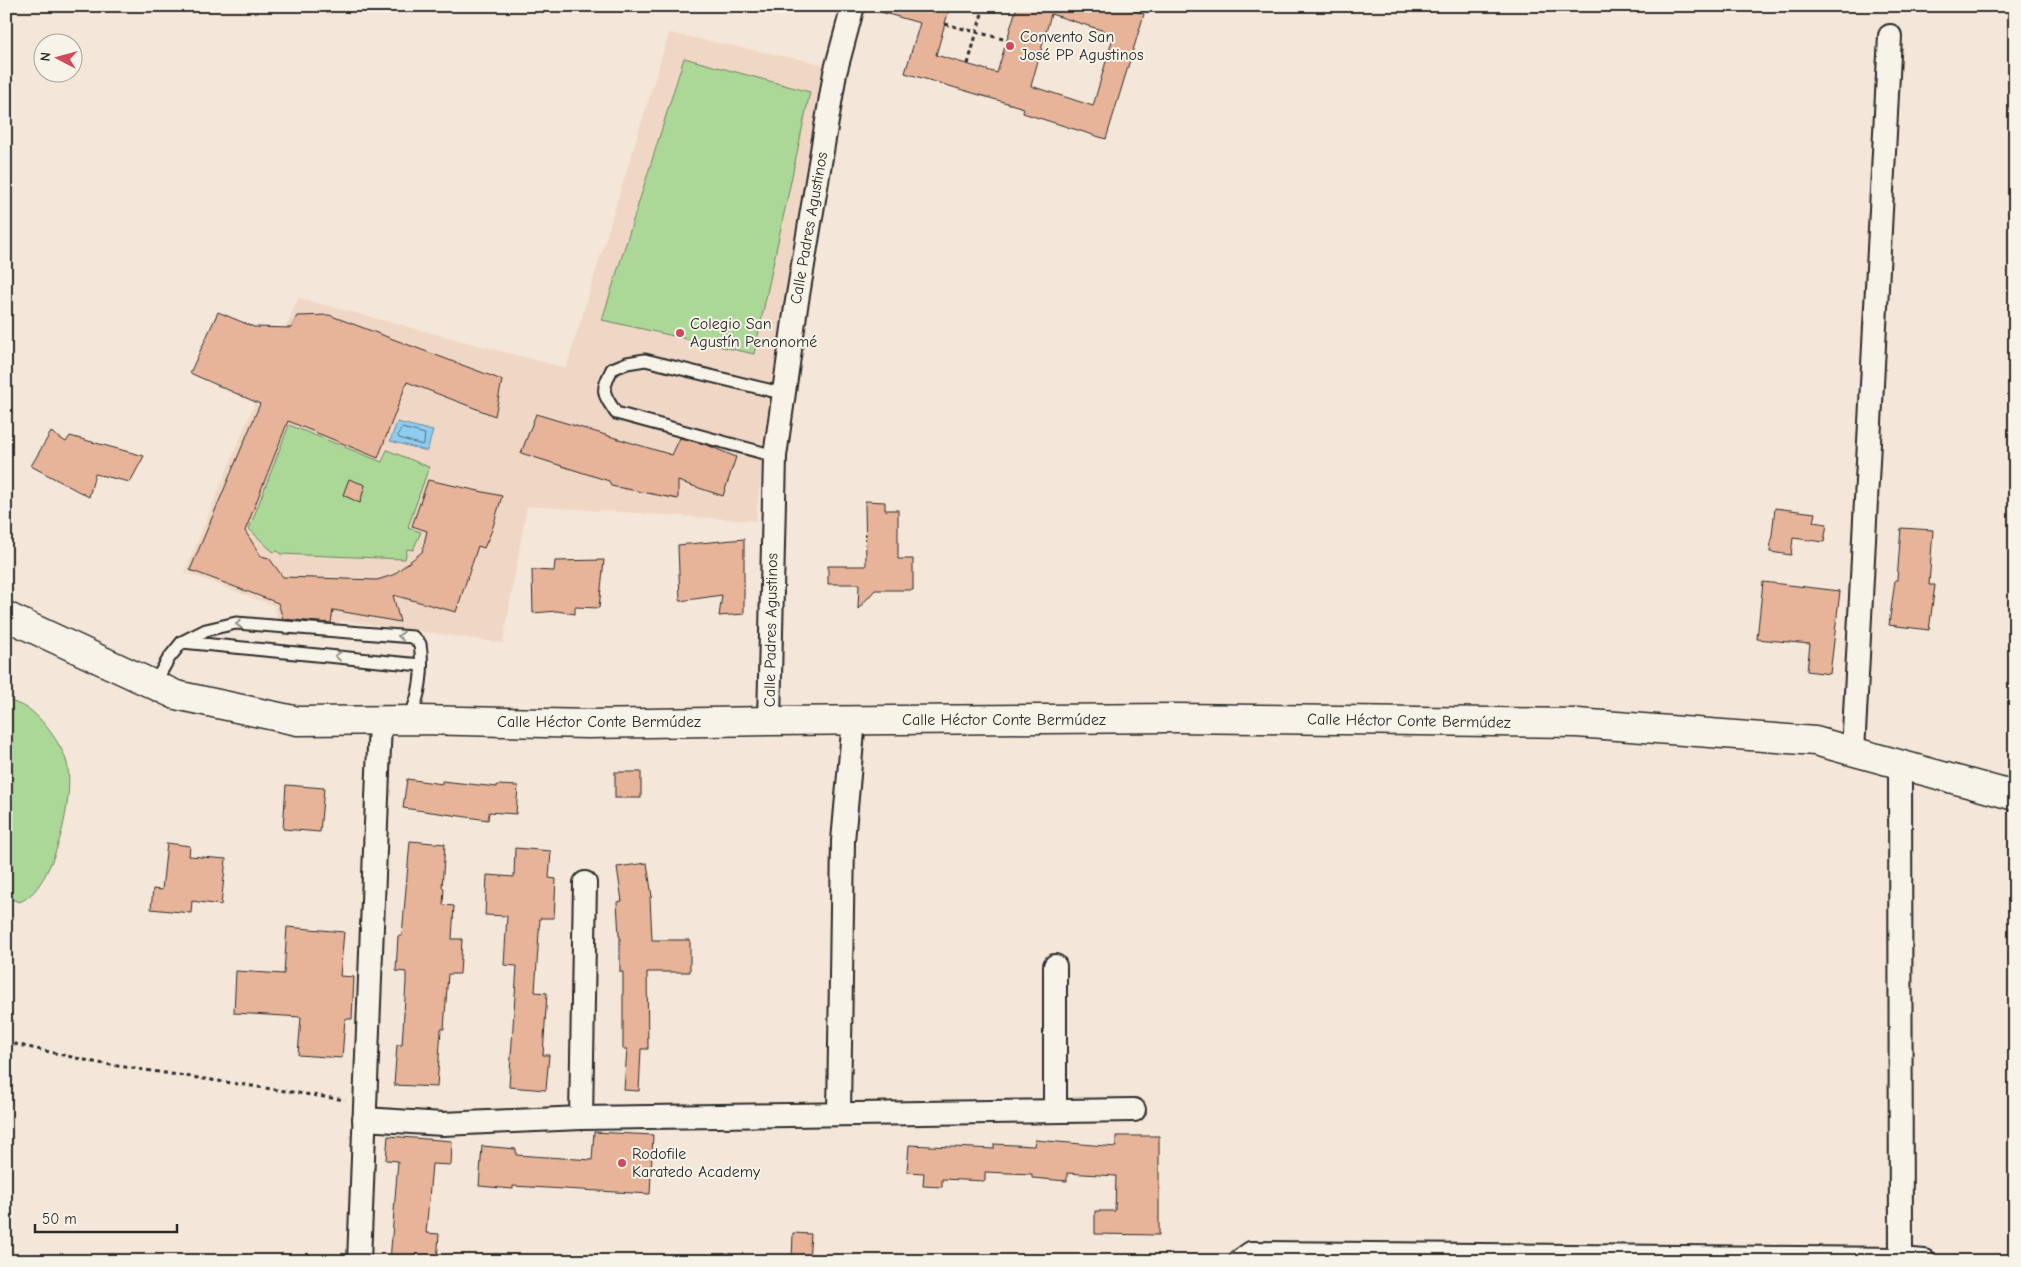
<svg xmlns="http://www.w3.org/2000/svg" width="2021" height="1267" viewBox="0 0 2021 1267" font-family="'Comic Neue',sans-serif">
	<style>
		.built { fill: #f0d7c5 }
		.green { fill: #abd897; stroke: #6b8261 }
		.water { fill: #8ecdef; stroke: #668ca1 }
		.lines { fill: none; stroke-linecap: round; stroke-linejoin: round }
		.shore { stroke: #536c79; stroke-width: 1 }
		.building { fill: #e7b499; stroke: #2b2b2b; fill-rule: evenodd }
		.service-casing { stroke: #2b2b2b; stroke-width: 15 }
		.minor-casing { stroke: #2b2b2b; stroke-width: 26 }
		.tertiary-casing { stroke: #2b2b2b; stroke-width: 31 }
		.path { stroke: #2b2b2b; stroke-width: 3; stroke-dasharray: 4 4; stroke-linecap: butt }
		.service { stroke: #f7f3e8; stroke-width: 11 }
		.minor { stroke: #f7f3e8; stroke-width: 22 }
		.tertiary { stroke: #f7f3e8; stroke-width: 28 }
		.oneway { stroke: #918f8a }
		.poi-dot { fill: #d1495b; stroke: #f7f3e8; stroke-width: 2 }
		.labels { text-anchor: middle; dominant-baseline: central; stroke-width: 4; stroke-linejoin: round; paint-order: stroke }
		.poi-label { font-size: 16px; fill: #2b2b2b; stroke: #f7f3e8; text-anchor: start }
		.street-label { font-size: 16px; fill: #2b2b2b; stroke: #f7f3e8 }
	</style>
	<rect width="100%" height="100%" fill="#f4e6d8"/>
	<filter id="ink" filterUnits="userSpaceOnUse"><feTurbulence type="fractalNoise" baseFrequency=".02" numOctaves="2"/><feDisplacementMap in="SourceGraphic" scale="10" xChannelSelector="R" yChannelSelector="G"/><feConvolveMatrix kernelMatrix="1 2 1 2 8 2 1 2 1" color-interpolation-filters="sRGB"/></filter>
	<g filter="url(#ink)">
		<polygon class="built" points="669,33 832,66 767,417 756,521 527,506 503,643 340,620 336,637 282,636 274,606 185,572 298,298 566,368"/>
		<g class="green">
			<polygon points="684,58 810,92 754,354 602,320"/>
			<polygon points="289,425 382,462 387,450 429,467 409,524 408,528 421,532 413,550 407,549 405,559 280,554 278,551 273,552 249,529"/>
			<path d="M6,699C13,702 21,705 27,708C41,716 62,746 66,760C77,791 54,891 19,902L6,897Z"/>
		</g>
		<polygon class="water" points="397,422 433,431 427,451 390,441"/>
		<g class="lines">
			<polygon class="shore" points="402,428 425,434 424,443 422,445 399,438 398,435"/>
		</g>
		<g class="building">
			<path d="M878,6H950L936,55L997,73L1017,6H1120L1144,14L1106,139L1023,113L1024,108L905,73L920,23L877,11ZM1051,14L1114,34L1093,106L1031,86Z"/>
			<polygon points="218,312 254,327 291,328 297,316 329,315 502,380 495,416 407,382 378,458 288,421 245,531 261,556 269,558 283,577 377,580 393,575 422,552 427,531 412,526 428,480 502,496 492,530 484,548 478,546 456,612 393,595 400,622 333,610 331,623 283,619 278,603 190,570 260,404 190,373"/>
			<polygon points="536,414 672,455 680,438 707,445 736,457 723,496 678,481 678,499 611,486 609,481 521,453"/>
			<polygon points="51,432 66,442 70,436 144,456 130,482 95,474 89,497 31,466"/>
			<polygon points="349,479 365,485 360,503 343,495"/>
			<polygon points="865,501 885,502 885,510 898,510 898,559 913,559 913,590 875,590 858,609 859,584 828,584 828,566 866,566"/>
			<polygon points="1775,508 1815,513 1813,522 1827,524 1824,542 1793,538 1791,555 1770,552"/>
			<polygon points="1901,528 1933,530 1929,585 1935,585 1929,630 1889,625 1895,580 1897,580"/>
			<polygon points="744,539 744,614 719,616 722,595 680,601 678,545"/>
			<polygon points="604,560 599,608 575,607 575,614 557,611 533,613 532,570 554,571 555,561"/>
			<polygon points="1763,582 1840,591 1830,674 1807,671 1810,644 1757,639"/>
			<rect x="615" y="772" width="26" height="26"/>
			<polygon points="407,779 442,784 442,781 497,787 497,785 518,786 516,814 489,812 488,820 403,808"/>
			<polygon points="286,785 324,788 320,832 283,829"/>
			<polygon points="410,841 445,844 442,888 444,888 443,905 454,906 452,939 462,939 460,974 448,974 444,1029 441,1029 437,1087 394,1085 397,1045 402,1045 406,982 406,972 396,971 398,936 402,936"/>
			<polygon points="167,843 190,846 189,856 226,859 221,905 192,901 191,913 151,909 153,889 162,890"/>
			<polygon points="515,848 551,851 549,878 556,879 554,918 540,918 535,992 547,993 543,1055 549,1055 546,1090 509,1087 517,966 504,965 507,916 485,915 487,875 514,877"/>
			<polygon points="647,863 652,897 650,897 652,940 690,940 690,972 647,972 648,1049 641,1049 639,1091 624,1090 627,1049 623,1049 623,972 620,972 620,936 619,936 617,902 622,901 617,867"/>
			<polygon points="287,927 344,932 340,976 354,977 352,1019 345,1019 342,1058 298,1055 301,1017 234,1013 236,971 284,974"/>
			<polygon points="594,1132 653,1135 650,1194 513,1186 513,1189 479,1186 482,1146 516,1149 516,1155 592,1160"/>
			<polygon points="388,1136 452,1141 451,1165 432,1164 426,1233 439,1234 437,1261 390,1261 398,1161 386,1160"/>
			<polygon points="1116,1136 1159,1136 1159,1235 1095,1234 1095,1211 1115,1211 1116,1176 1067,1173 1067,1181 1032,1178 1032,1174 985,1172 985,1181 942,1179 942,1187 923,1186 924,1173 907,1172 909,1145 994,1149 994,1144 1034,1146 1035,1140 1116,1147"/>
			<polygon points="793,1233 811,1234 809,1261 792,1261"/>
		</g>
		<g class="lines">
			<g class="service-casing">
				<g id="service">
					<path d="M775,456L616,413C602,392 601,392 612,369L627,363L645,360L785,394"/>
					<polyline points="182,642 421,665"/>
					<path d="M154,684L169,658L182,642L206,630L236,623L413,637L420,644C424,669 420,697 409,719"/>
				</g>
			</g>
			<g class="minor-casing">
				<g id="minor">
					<polyline points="769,721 775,456 796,307 835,73 853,6"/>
					<polyline points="1853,752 1890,36"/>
					<polyline points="1900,765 1901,1261"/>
					<polyline points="1055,1111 1055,966"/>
					<polyline points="839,1113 843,841 854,720"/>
					<polyline points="581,1118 585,883"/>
					<polyline points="364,1119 443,1124 581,1118 1134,1110"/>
					<polyline points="359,1261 380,721"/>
					<polyline points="1240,1261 1251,1253 1901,1259 1924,1261"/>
				</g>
			</g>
			<g class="tertiary-casing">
				<polyline id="tertiary" points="6,616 176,695 298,721 420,720 588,724 769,721 1176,718 1577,723 1815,741 2015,796"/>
			</g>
			<g class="path">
				<polyline points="945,24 1007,40"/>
				<polyline points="968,64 984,6"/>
				<polyline points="6,1042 98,1063 345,1100"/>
			</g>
			<use href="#service" class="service"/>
			<use href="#minor" class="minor"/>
			<use href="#tertiary" class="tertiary"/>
		</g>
		<defs><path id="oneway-chevron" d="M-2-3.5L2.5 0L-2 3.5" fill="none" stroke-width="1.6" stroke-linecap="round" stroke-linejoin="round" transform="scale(1.25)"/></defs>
		<g class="oneway">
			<use href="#oneway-chevron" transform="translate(239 624) rotate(177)"/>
			<use href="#oneway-chevron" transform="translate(401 636) rotate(-175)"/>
			<use href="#oneway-chevron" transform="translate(338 656) rotate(-174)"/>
		</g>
	</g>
	<g class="poi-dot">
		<circle cx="1010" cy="46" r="5"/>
		<circle cx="680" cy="333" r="5"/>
		<circle cx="622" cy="1163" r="5"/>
	</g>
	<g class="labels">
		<g class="poi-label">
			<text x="1020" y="37">Convento San<tspan x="1020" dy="18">José PP Agustinos</tspan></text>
			<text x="690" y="324">Colegio San<tspan x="690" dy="18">Agustín Penonomé</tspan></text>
			<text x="632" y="1154">Rodofile<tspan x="632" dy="18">Karatedo Academy</tspan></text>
		</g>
		<g class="street-label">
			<text transform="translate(809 228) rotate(-80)">Calle Padres Agustinos</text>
			<text transform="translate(771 630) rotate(-89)">Calle Padres Agustinos</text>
			<text x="1004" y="720">Calle Héctor Conte Bermúdez</text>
			<text transform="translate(1409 721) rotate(1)">Calle Héctor Conte Bermúdez</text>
			<text x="599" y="722">Calle Héctor Conte Bermúdez</text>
		</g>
	</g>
	<rect width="2021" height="1267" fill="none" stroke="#f7f3e8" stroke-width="25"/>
	<rect x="12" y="12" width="1996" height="1242" fill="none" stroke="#2b2b2b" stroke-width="2" filter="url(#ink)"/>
	<g transform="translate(58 58) rotate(276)"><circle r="24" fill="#f7f3e8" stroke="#a5a39c"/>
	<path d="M0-4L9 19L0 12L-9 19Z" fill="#d1495b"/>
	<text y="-8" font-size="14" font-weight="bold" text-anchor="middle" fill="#2b2b2b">N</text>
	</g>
	<path d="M35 1224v8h142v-8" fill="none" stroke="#2b2b2b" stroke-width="2.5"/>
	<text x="42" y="1224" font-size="15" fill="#2b2b2b" stroke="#f7f3e8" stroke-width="4" paint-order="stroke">50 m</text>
</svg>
